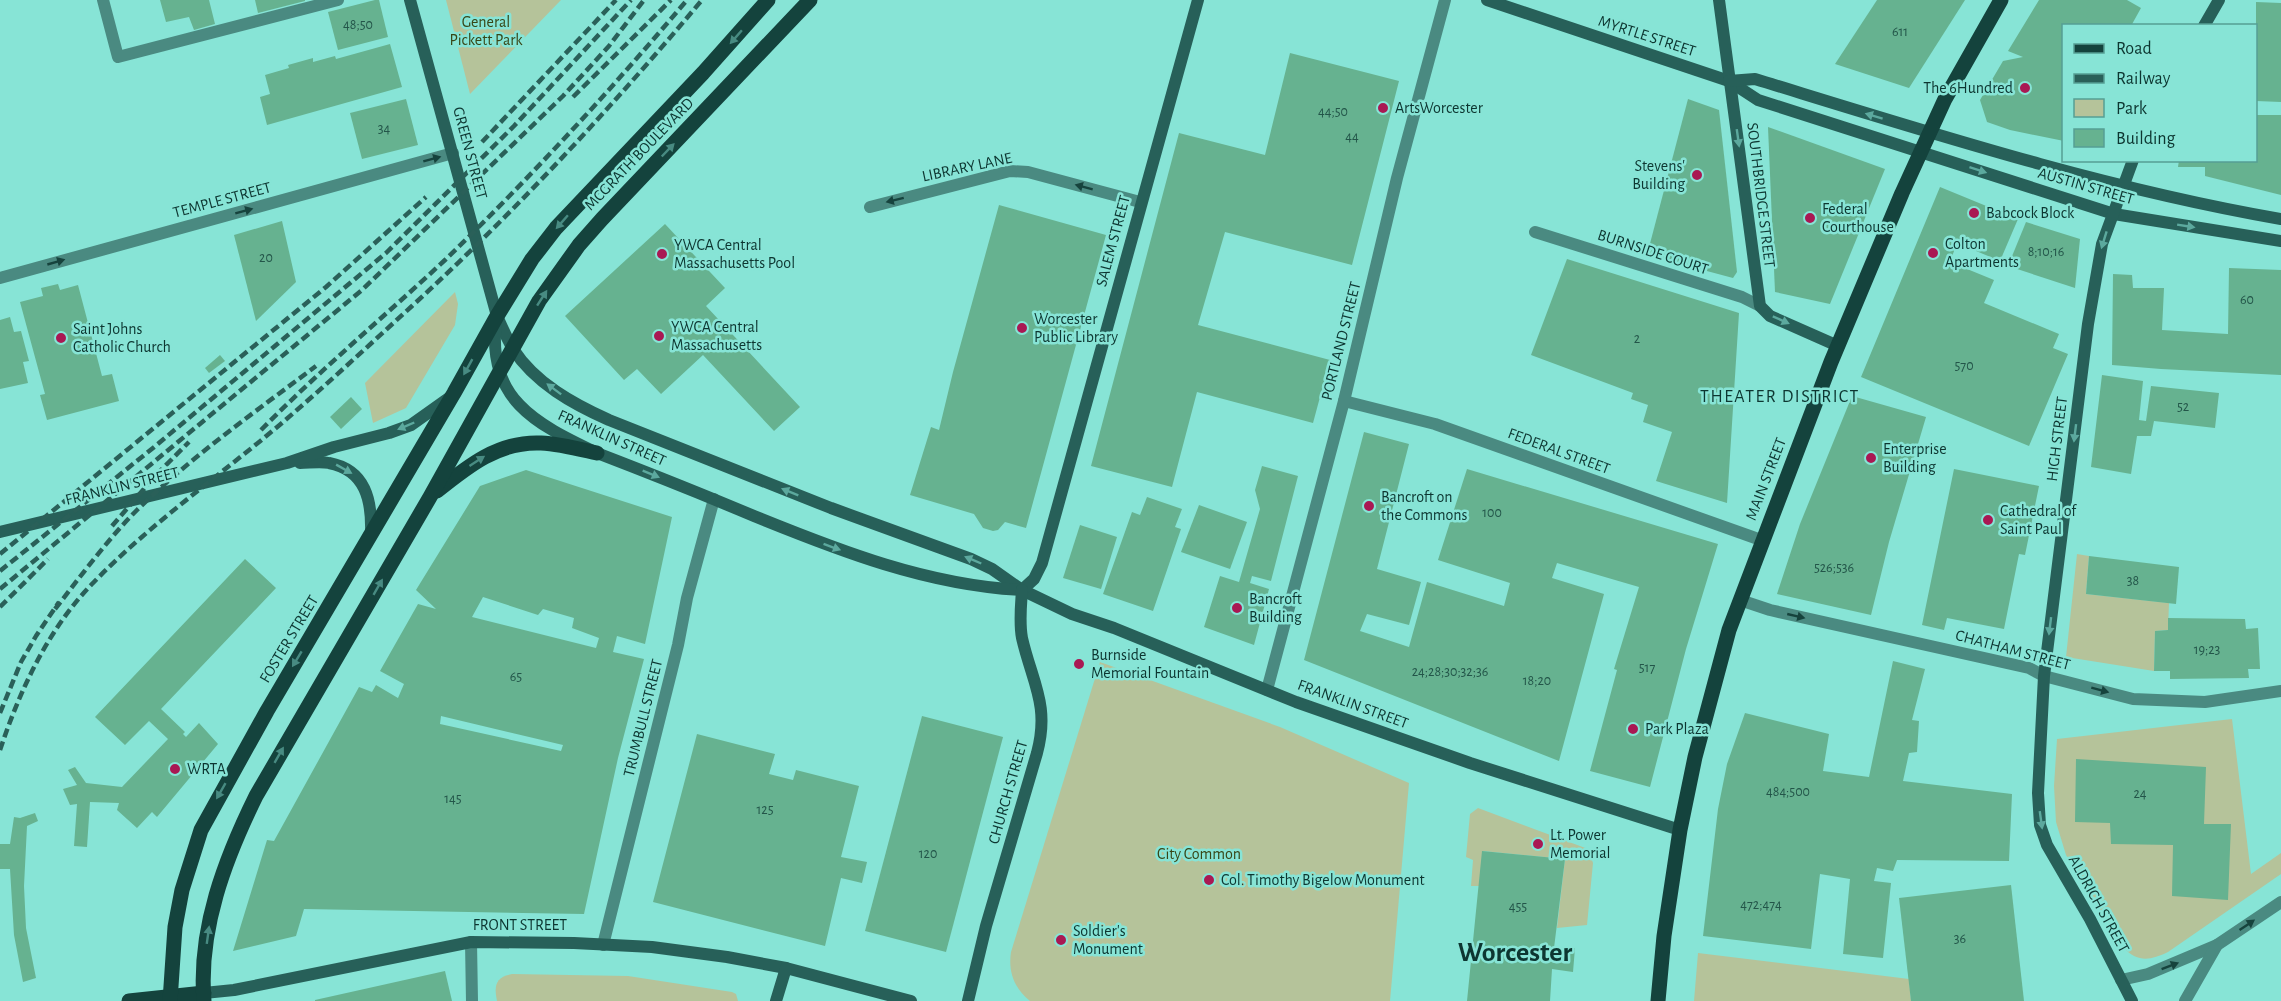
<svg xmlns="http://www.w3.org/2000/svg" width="2281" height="1001" viewBox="0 0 2281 1001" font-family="'Alegreya Sans',sans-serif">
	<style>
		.green { fill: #b5c39a }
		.building { fill: #66b290; fill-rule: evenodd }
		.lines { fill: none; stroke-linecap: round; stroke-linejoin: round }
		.street { stroke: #4a8a81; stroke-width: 12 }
		.secondary { stroke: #276059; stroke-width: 12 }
		.primary { stroke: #14433d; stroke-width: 15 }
		.rail { stroke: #2a6059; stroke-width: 4.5; stroke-dasharray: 9 4.5; stroke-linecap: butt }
		.oneway { fill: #488b82 }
		.oneway2 { fill: #5ca99e }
		.oneway3 { fill: #16433d }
		.poi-dot { fill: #a91853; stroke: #87e4d6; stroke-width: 2 }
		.labels { text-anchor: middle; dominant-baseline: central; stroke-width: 5; stroke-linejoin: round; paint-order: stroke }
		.number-label { font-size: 14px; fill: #235549 }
		.park-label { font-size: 16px; fill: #384617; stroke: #87e4d6 }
		.street-label { font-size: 16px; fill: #0d3631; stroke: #87e4d6 }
		.poi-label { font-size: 16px; fill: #0d3631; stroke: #87e4d6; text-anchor: start }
		.neighbourhood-label { font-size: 18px; letter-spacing: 1.5px; fill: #0d3631; stroke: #87e4d6 }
		.town-label { font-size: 28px; font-weight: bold; fill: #0d3631; stroke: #87e4d6 }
	</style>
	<rect width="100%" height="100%" fill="#87e4d6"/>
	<g class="green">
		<polygon points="446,0 561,0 470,94"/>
		<polygon points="455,292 458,304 455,325 406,408 373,423 365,383"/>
		<polygon points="2077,554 2089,556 2086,594 2169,603 2168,630 2155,631 2154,671 2066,657"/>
		<path d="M1100,662L1280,727L1409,783L1390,1001H1030C1014,988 1008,972 1011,952Z"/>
		<path d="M2232,719L2251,874L2281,853V874L2168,952C2151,960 2138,963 2124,948L2066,855L2059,832L2056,822L2054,786L2057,739Z"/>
		<polygon points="1478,808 1588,849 1593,863 1587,925 1557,928 1565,859 1483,851 1479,886 1471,886 1473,860 1466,857 1470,814"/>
		<polygon points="1698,953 1909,979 1911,1001 1694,1001"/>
		<path d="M512,974L628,976L732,992L736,994L738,1001H497C494,986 495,977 512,974Z"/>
	</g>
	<g class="building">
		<polygon points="160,0 209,0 215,24 194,30 189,17 166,22"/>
		<polygon points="255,0 305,0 305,1 258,13"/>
		<polygon points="375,0 379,0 388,37 338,50 328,12"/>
		<polygon points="1877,0 1965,0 1909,88 1835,64"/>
		<polygon points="2039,0 2127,0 2141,8 2131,26 2064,26 2064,141 2010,130 1987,122 1980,100 2003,61 2023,57 2008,51"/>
		<polygon points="2256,2 2281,3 2281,102 2256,101"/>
		<polygon points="390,44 402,87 267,125 260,97 270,94 265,75 289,68 288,65 313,58 313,62 335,56 336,59"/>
		<polygon points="1290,53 1399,81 1352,265 1225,232 1198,325 1330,360 1313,423 1197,392 1172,487 1091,466 1179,133 1265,155"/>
		<polygon points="406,99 418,145 362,159 350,113"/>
		<polygon points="1688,99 1719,110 1737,272 1733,278 1647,255"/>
		<polygon points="2256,115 2281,115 2281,195 2205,176 2205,167 2178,167 2179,160 2256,160"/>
		<polygon points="1768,127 1885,169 1830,304 1775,292"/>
		<polygon points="1940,187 2018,219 2000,261 1957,243 1950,262 1994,280 1984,303 2059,334 2053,348 2068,354 2029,446 1861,377"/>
		<polygon points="999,205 1106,235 1026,528 1005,522 998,530 993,531 983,528 974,514 910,495 931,427 939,430 953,372"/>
		<polygon points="282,221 296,282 256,321 234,235"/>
		<polygon points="2026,222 2080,239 2075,288 2008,266"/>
		<polygon points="665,224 725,288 706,306 800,407 774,431 703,355 661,394 637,369 624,380 565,316"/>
		<polygon points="1567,259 1739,313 1727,503 1656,481 1672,432 1643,422 1648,405 1631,399 1633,393 1531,355"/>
		<polygon points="2229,268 2281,270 2281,375 2161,369 2112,365 2113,274 2132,275 2133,288 2164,288 2162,330 2228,334"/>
		<polygon points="58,284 60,290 78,285 102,376 112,374 119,401 47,420 40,395 45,394 20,302 43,296 41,288"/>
		<polygon points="10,317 14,332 21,331 29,361 23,362 28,383 0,389 0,320"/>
		<polygon points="220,355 225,361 209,373 205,368"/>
		<polygon points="2102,375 2143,381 2139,420 2146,421 2151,386 2219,393 2215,428 2154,421 2151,436 2137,436 2131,474 2091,467"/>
		<polygon points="1852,396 1926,417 1889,542 1871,615 1777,594 1800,524"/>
		<polygon points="351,397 362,409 341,429 330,417"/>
		<polygon points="1364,432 1409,444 1377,569 1421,582 1409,625 1367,614 1360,631 1409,647 1427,582 1504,606 1510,583 1438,560 1467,469 1718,544 1686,649 1650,787 1590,771 1617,670 1614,669 1639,587 1557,563 1552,578 1604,594 1559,761 1304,660"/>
		<polygon points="1262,466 1298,476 1271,581 1252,576 1250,583 1269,589 1254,645 1204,627 1220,576 1239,582 1260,509 1255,490"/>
		<polygon points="1954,469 2039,486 2025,555 2019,554 2004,629 1947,618 1944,630 1922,625"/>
		<path d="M526,470L672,517L645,644L617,636L613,652L644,659L618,758L584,914L304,909L296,936L233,951L267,840L274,841L359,687L372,692L376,685L398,698L404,684L380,671L418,604L436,609L416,590L480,486ZM483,597L538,615L543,609L574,618L572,628L599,638L596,648L472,617ZM441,716L563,745L561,751L440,724Z"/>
		<polygon points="1147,497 1182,509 1175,527 1181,529 1153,611 1103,594 1132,512 1140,515"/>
		<polygon points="1199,505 1247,522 1230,569 1181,552"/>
		<polygon points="1080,525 1117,537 1101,589 1063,578"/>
		<polygon points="2089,556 2179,567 2176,604 2086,594"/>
		<polygon points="245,559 276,588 161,709 185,732 183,734 186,737 199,723 218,744 157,817 152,812 137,828 117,810 119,803 90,802 87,847 74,846 77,804 70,805 63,789 77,785 68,770 75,767 86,783 122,787 168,739 149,721 125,745 95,717"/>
		<polygon points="2168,618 2245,619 2246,629 2258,628 2260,669 2248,669 2249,678 2170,679 2170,671 2154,671 2155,631 2168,630"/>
		<polygon points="1893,661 1925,669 1912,720 1919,721 1917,752 1909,753 1903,781 2012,794 2009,861 1897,860 1893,871 1877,868 1874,881 1891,883 1883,958 1843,954 1850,879 1820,874 1811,949 1703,936 1718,809 1727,764 1745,713 1829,734 1823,771 1869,777"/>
		<polygon points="922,716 1003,737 946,952 865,931"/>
		<polygon points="697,734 775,754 769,774 793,780 796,770 859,786 841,857 867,862 862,883 841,878 825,946 653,902"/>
		<polygon points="2076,759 2206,767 2204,824 2231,824 2228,900 2172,896 2173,845 2111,844 2110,823 2075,822"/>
		<polygon points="35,813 38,821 27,826 24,886 26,928 36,978 23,982 14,935 10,869 0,869 0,844 10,844 14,817 20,818"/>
		<polygon points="1482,851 1565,859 1554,948 1575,948 1573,972 1552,969 1550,1001 1467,1001"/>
		<polygon points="2011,885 2024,1001 1911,1001 1899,898"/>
		<polygon points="445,971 452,1001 315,1001 315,1000"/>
	</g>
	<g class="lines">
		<g class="street">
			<polyline points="103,0 118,57 338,0"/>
			<polyline points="870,207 1010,171 1028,172 1140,202"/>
			<polyline points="1535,232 1742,297 1760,306"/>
			<polyline points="0,278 453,153"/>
			<polyline points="1344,401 1435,424 1761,540"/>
			<polyline points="1740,600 1770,610 2029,668 2044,676 2133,699 2205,702 2281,691"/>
			<polyline points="1267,690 1344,401 1397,178 1445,0"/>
			<polyline points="471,942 472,1001"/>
			<polyline points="603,945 678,645 687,598 714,499"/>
			<polyline points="2121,980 2148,974 2217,945"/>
			<polyline points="2185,1001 2217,945 2281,902"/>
		</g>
		<g class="secondary">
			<path d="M410,0L497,316C502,327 507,339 513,349C535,383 573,404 609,420L831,508L971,559L992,569L1022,590L1072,614L1114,628L1296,702L1470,763L1680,830"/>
			<polyline points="1487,0 1729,81 1758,100 2114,214 2281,241"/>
			<polyline points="1719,0 1760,306 1770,316 1838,346"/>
			<polyline points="2204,26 2219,0"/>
			<path d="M1729,81L1755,79C1928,132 2102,188 2281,219"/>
			<path d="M496,321C487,399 534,423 597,453C649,473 702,494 754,516C840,551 927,585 1021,590"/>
			<path d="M300,463C309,463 320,461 329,463C366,470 372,501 371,533"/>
			<polyline points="0,532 287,463 334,447 389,433 411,425 449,398"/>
			<polyline points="1022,590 1034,579 1042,563 1198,0"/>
			<polyline points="204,993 234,990 471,942 574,943 652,947 727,957 786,968 911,1001"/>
			<polyline points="776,1001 786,968"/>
			<path d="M968,1001L986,926L1037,753C1050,705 1032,682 1022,638C1019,622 1021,606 1022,590"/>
			<polyline points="2132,1001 2090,919 2047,845 2040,825 2038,793 2044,676 2088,324 2102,244 2133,160"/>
		</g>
		<g class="primary">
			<path d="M437,491C468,466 499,441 541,443C560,444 579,449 597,453"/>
			<polyline points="129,1001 204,993"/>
			<polyline points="170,1001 175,927 182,890 201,830 267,711 454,393 497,316 532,259 556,228 703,73 768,0"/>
			<path d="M204,1001C198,929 225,859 256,796L430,497L539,301L579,245L602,219L810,0"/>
			<polyline points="1658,1001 1664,936 1680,830 1695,757 1729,630 1831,362 1902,193 1945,99 2001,0"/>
		</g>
		<g class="rail">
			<polyline points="573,97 671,0"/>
			<polyline points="482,142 616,0"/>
			<path d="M261,430C320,370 384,317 445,260C530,178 611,90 687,0"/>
			<polyline points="112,526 156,475 189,442"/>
			<polyline points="0,554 326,287 426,197"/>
			<polyline points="0,571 153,448 386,253 514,126 631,0"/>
			<polyline points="0,589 362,290 563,96 609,46 644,0"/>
			<polyline points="0,607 48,559"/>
			<path d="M55,609C81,576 107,540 137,510C192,456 255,412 316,366"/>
			<polyline points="0,713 21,662 36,636 59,602"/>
			<path d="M0,750C20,690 48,629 93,583C148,526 215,479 276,428C322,389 367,347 412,306C516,211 612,107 702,0"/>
		</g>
	</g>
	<defs><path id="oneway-solid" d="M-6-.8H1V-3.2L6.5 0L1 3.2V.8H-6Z" transform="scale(1.5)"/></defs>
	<g class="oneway">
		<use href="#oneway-solid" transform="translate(736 37) rotate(131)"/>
		<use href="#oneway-solid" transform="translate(668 150) rotate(-46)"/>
		<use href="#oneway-solid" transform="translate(562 222) rotate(131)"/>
		<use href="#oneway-solid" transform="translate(542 298) rotate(-57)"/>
		<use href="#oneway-solid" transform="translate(468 367) rotate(119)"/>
		<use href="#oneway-solid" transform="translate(477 461) rotate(-33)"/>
		<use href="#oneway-solid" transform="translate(378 587) rotate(-60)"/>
		<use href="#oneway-solid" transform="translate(297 659) rotate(121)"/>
		<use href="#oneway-solid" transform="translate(279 755) rotate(-60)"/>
		<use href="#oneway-solid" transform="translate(221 791) rotate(120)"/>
		<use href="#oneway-solid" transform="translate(208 935) rotate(-82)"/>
	</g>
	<g class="oneway2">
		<use href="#oneway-solid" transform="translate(1874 116) rotate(-163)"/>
		<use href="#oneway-solid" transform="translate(1738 138) rotate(82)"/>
		<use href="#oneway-solid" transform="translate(1978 170) rotate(18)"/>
		<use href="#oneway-solid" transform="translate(2186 226) rotate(9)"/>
		<use href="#oneway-solid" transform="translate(2104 240) rotate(107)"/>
		<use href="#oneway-solid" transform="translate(1781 320) rotate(24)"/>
		<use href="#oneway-solid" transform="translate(554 389) rotate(-143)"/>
		<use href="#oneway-solid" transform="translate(406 426) rotate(157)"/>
		<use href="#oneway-solid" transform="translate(2075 433) rotate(97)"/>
		<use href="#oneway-solid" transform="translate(344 469) rotate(29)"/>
		<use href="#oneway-solid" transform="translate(651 474) rotate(22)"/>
		<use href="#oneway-solid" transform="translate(790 492) rotate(-158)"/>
		<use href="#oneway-solid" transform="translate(832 547) rotate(20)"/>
		<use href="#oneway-solid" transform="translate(973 560) rotate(-157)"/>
		<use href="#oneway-solid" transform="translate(2050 626) rotate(97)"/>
		<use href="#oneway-solid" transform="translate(2041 820) rotate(82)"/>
	</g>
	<g class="oneway3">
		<use href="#oneway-solid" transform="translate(432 159) rotate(-15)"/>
		<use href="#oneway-solid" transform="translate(1084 187) rotate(-165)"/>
		<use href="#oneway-solid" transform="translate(895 200) rotate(166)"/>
		<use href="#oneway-solid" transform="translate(244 211) rotate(-15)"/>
		<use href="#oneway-solid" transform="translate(56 262) rotate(-16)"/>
		<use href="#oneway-solid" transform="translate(1796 616) rotate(13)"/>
		<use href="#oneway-solid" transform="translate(2100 690) rotate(15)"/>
		<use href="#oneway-solid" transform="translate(2247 925) rotate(-34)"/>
		<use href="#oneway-solid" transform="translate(2170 966) rotate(-21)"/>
	</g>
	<g class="poi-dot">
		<circle cx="2025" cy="88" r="6"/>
		<circle cx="1383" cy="108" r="6"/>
		<circle cx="1697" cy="175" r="6"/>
		<circle cx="1974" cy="213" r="6"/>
		<circle cx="1810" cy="218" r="6"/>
		<circle cx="1933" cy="253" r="6"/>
		<circle cx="662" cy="254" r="6"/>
		<circle cx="1022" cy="328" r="6"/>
		<circle cx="659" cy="336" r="6"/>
		<circle cx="61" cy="338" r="6"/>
		<circle cx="1871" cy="458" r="6"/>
		<circle cx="1369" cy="506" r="6"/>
		<circle cx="1988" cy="520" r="6"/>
		<circle cx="1237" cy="608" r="6"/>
		<circle cx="1079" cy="664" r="6"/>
		<circle cx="1633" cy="729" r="6"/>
		<circle cx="175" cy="769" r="6"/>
		<circle cx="1538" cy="844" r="6"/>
		<circle cx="1209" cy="880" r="6"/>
		<circle cx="1061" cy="940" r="6"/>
	</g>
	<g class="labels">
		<g class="number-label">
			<text x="358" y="25">48;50</text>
			<text x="1900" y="32">611</text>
			<text x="1333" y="112">44;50</text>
			<text x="384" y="129">34</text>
			<text x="1352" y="137">44</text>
			<text x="2046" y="252">8;10;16</text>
			<text x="266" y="258">20</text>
			<text x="2247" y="300">60</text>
			<text x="1637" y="339">2</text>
			<text x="1964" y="366">570</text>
			<text x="2183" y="407">52</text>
			<text x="1492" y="513">100</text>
			<text x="1834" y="568">526;536</text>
			<text x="2133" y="581">38</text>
			<text x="2207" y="650">19;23</text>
			<text x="1647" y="668">517</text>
			<text x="1450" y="672">24;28;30;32;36</text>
			<text x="516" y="677">65</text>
			<text x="1537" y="681">18;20</text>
			<text x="1788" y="792">484;500</text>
			<text x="2140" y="794">24</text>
			<text x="453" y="799">145</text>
			<text x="765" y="810">125</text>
			<text x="928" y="854">120</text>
			<text x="1761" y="905">472;474</text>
			<text x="1518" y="907">455</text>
			<text x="1960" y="939">36</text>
		</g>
		<g class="park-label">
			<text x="486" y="22">General<tspan x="486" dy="18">Pickett Park</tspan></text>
			<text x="1199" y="854">City Common</text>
		</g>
		<g class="street-label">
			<text transform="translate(1647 36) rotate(18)">MYRTLE STREET</text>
			<text transform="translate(470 153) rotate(75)">GREEN STREET</text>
			<text transform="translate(639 154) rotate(-46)">MCGRATH BOULEVARD</text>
			<text transform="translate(967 167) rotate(-12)">LIBRARY LANE</text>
			<text transform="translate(2086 186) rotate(16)">AUSTIN STREET</text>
			<text transform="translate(1761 195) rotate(83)">SOUTHBRIDGE STREET</text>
			<text transform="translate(222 200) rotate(-15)">TEMPLE STREET</text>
			<text transform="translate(1113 241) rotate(-75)">SALEM STREET</text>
			<text transform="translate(1653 252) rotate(18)">BURNSIDE COURT</text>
			<text transform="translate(1341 341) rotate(-76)">PORTLAND STREET</text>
			<text transform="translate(612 438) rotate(24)">FRANKLIN STREET</text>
			<text transform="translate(2057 439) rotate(-83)">HIGH STREET</text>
			<text transform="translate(1559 451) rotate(20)">FEDERAL STREET</text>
			<text transform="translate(1766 479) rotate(-69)">MAIN STREET</text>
			<text transform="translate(122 486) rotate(-14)">FRANKLIN STREET</text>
			<text transform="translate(289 639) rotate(-59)">FOSTER STREET</text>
			<text transform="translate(2013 650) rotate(15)">CHATHAM STREET</text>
			<text transform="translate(1353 704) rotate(20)">FRANKLIN STREET</text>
			<text transform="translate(643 718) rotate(-76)">TRUMBULL STREET</text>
			<text transform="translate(1008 792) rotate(-74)">CHURCH STREET</text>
			<text transform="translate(2099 904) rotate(61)">ALDRICH STREET</text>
			<text x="520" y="925">FRONT STREET</text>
		</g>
		<g class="poi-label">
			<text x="2013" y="88" text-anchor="end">The 6Hundred</text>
			<text x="1395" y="108">ArtsWorcester</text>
			<text x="1685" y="166" text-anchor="end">Stevens'<tspan x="1685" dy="18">Building</tspan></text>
			<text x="1822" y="209">Federal<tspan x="1822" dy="18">Courthouse</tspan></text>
			<text x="1986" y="213">Babcock Block</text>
			<text x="1945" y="244">Colton<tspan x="1945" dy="18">Apartments</tspan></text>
			<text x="674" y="245">YWCA Central<tspan x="674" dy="18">Massachusetts Pool</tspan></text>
			<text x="1034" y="319">Worcester<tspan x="1034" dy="18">Public Library</tspan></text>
			<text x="671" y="327">YWCA Central<tspan x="671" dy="18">Massachusetts</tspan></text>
			<text x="73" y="329">Saint Johns<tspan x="73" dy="18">Catholic Church</tspan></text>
			<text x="1883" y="449">Enterprise<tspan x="1883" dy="18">Building</tspan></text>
			<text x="1381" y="497">Bancroft on<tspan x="1381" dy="18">the Commons</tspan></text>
			<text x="2000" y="511">Cathedral of<tspan x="2000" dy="18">Saint Paul</tspan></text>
			<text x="1249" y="599">Bancroft<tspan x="1249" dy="18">Building</tspan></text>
			<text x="1091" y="655">Burnside<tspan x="1091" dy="18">Memorial Fountain</tspan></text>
			<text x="1645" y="729">Park Plaza</text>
			<text x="187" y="769">WRTA</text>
			<text x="1550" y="835">Lt. Power<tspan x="1550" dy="18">Memorial</tspan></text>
			<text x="1221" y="880">Col. Timothy Bigelow Monument</text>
			<text x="1073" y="931">Soldier's<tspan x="1073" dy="18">Monument</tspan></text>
		</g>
		<g class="neighbourhood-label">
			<text x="1780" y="397">THEATER DISTRICT</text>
		</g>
		<g class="town-label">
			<text x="1515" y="953">Worcester</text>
		</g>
	</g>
	<rect x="2062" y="24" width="195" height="138" fill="#87e4d6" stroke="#569e94" stroke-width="1.5"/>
	<rect x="2074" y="44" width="30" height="9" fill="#14433d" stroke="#569e94" stroke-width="1.5"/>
	<text x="2116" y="54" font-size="18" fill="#0d3631">Road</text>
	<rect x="2074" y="74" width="30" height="9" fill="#2a6059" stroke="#569e94" stroke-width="1.5"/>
	<text x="2116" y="84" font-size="18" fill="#0d3631">Railway</text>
	<rect x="2074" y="99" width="30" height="18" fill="#b5c39a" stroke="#569e94" stroke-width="1.5"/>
	<text x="2116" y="114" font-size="18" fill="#0d3631">Park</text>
	<rect x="2074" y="129" width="30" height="18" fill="#66b290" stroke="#569e94" stroke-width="1.5"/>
	<text x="2116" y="144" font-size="18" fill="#0d3631">Building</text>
</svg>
